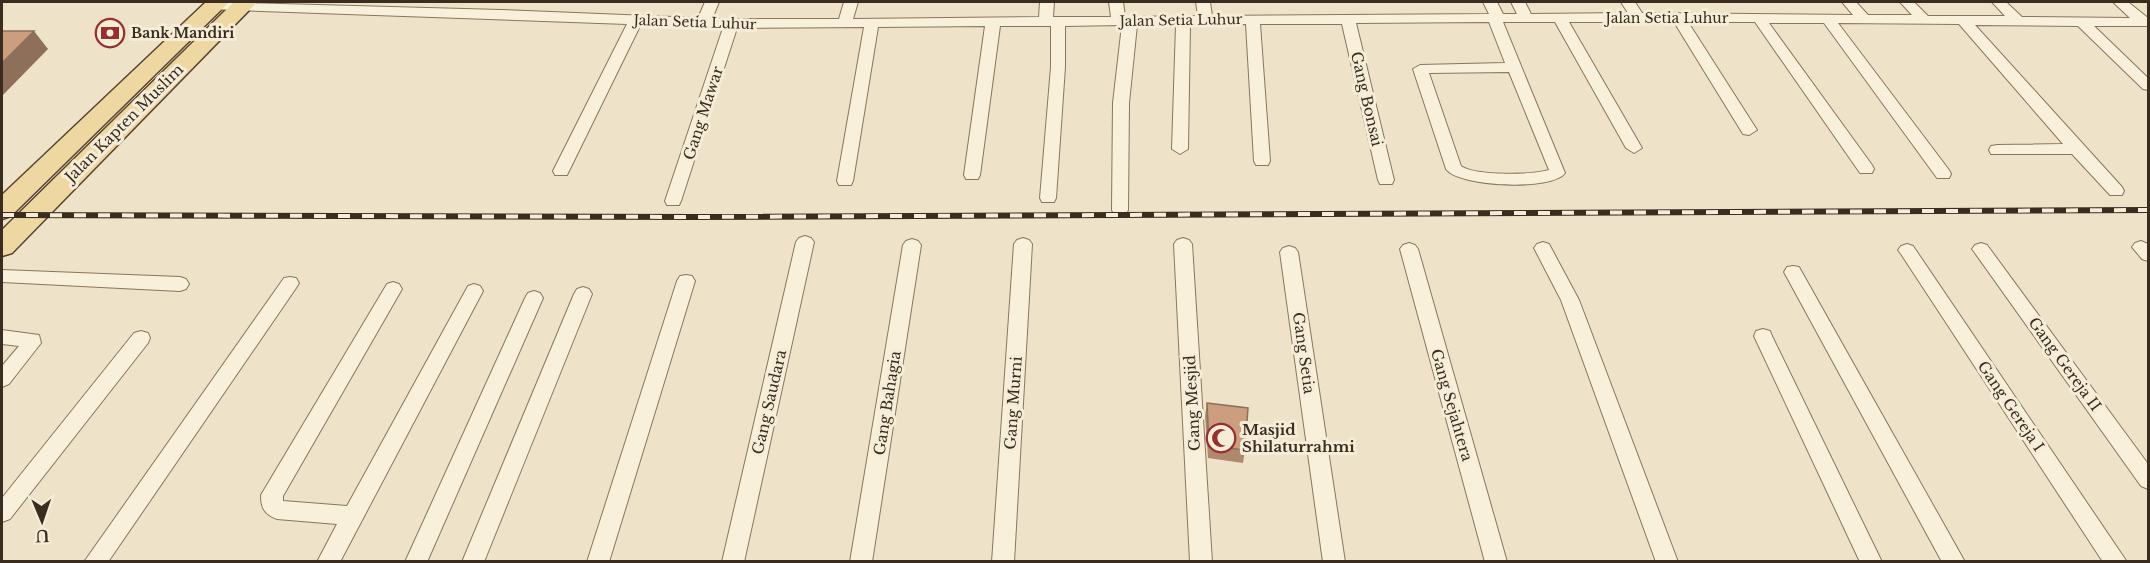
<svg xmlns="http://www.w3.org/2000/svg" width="2150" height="563" viewBox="0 0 2150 563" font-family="'Libre Baskerville',serif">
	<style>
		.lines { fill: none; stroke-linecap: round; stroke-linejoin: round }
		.street-casing { stroke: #8a755d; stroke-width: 2 }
		.primary-casing { stroke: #584331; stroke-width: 3 }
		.street { fill: #f8f0db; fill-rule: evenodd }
		.primary { fill: #efd7a2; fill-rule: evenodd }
		.rail-casing { stroke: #3a2d20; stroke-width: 6 }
		.rail { stroke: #f5edd8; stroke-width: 4; stroke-dasharray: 12; stroke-linecap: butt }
		.wall { fill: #af886d }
		.shaded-wall { fill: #8e6f59 }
		.building { fill: #cb9e7f; stroke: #8e6f59; stroke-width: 1.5 }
		.labels { text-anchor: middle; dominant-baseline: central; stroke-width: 6; stroke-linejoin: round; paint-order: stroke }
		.far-street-label { font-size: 14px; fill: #3a2d20; stroke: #f5edd8 }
		.far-poi-label { font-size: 14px; font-weight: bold; fill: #3a2d20; stroke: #f5edd8; text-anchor: start }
		.street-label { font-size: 15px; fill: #3a2d20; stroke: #f5edd8 }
		.poi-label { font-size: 15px; font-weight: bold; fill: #3a2d20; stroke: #f5edd8; text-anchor: start }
	</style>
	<rect width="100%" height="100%" fill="#eee2c8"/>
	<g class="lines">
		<g class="street-casing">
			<g id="street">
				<path d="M213,2L501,10L698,18L705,2H719L712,19H839L844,2H858L853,19L1039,17L1040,2H1054L1053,17H1111L1109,2H1123L1125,17L1198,16L1196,2H1210L1212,16L1489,14L1483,2H1497L1503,14H1517L1511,2H1525L1531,14L1628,13L1621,2H1635L1642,13L1853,15L1842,2H1856L1868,15H1912L1900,2H1914L1928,16H2005L1992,2H2006L2022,17L2130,18L2113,2H2128L2148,18V26H2094L2148,78V90L2143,89L2078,26L1975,25L2122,187L2124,191L2122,195H2110L2072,154H1991L1989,150L1991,146L1997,145L2063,144L1959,24L1838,23L1949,170L1951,174L1949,178H1937L1824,23H1769L1872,165L1874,169L1872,173H1860L1755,22H1688L1757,130L1749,135L1743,134L1674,22H1569L1642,148L1634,153L1626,148L1555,22H1503L1565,173C1553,191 1458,187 1446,169L1413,69L1420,65L1505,63L1489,22L1356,23L1394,180L1392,184H1380L1378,180L1342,24H1260L1270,161L1268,165H1256L1254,161L1246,24L1190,25L1188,149L1180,154L1172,149L1176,25H1137L1129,103L1128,210L1126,214H1114L1112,210L1113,103L1122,25L1065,26V67L1056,198L1054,202H1042L1040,198L1051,67V26H1000L980,175L978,179H966L964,175L985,26L878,27L853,181L851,185H839L837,181L864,27L737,28L681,201L679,205H667L665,201L723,28L641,24L569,171L567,175H555L553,171L627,24L208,9L206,6L208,3ZM1509,72L1549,170C1532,175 1475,176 1461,166L1429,73Z"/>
				<polygon points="805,236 811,238 814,242 744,562 722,562 796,242 799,238"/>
				<polygon points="1023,238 1029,240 1032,244 1014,562 992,562 1014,244 1017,240"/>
				<polygon points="1183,238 1189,240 1192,244 1212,562 1190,562 1174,244 1177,240"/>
				<polygon points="912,239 918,241 921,245 872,562 850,562 903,245 906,241"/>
				<polygon points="2141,241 2148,244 2148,261 2142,259 2132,247 2135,243"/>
				<polygon points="1543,242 1549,244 1579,300 1678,562 1656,562 1561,300 1534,248 1537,244"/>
				<polygon points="1409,243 1415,245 1418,249 1507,562 1485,562 1400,249 1403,245"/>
				<polygon points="1981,243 1987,245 2148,464 2148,489 2141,486 1975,253 1972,249 1975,245"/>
				<polygon points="1907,244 1913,246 2127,562 2103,562 1901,254 1898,250 1901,246"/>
				<polygon points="1289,246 1295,248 1298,252 1345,562 1323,562 1280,252 1283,248"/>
				<polygon points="1793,266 1799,267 1965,562 1942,562 1784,272 1787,267"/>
				<polygon points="2,270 180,277 186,279 189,284 186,289 180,291 2,282"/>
				<polygon points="686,275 692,276 695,281 609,562 587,562 677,281 680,276"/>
				<polygon points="290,277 296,278 299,283 296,288 108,562 84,562 284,278"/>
				<path d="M393,282L399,284L402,289L283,496V501L347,506L468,286L474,284L480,286L483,291L340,562H317L337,524L277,519C264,514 261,508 261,495L387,284Z"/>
				<polygon points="583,287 589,289 592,294 484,562 462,562 574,294 577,289"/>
				<polygon points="534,291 540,293 543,298 427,562 405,562 525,298 528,293"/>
				<polygon points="1763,329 1770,331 1772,336 1882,562 1860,562 1754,336 1756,331"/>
				<polygon points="2,330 39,335 41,343 9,384 2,387 2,366 19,346 2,344"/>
				<polygon points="141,331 148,333 150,338 148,343 10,519 2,522 2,498 134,333"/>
			</g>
		</g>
		<g class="primary-casing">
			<g id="primary">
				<polygon points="206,2 229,2 11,216 2,219 2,195"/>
				<polygon points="234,2 257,2 12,253 2,256 2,230"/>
			</g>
		</g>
		<use href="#street" class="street"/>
		<use href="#primary" class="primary"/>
		<g class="rail-casing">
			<polyline id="rail" points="2,215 695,217 2148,210"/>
		</g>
		<use href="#rail" class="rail"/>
	</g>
	<polygon class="wall" points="1207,403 1245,450 1243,463 1208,458 1205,416"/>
	<polygon class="shaded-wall" points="34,31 48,49 2,96 2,63"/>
	<g class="building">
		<polygon points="2,31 34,31 2,63"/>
		<polygon points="1207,403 1248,408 1245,450 1209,446"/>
	</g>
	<defs>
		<g id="bank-ring" transform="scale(1.5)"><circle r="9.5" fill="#f5edd8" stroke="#972e30" stroke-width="1.5"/><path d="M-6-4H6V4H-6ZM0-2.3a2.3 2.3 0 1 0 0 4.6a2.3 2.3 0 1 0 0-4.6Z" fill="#972e30"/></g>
		<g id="mosque-ring" transform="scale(1.5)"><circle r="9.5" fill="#f5edd8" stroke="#972e30" stroke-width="1.5"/><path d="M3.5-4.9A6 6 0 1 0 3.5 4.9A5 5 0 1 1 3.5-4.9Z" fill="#972e30"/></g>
	</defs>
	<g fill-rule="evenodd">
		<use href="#bank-ring" x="110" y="33"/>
		<use href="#mosque-ring" x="1221" y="438"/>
	</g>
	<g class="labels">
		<g class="far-street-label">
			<text x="1667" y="18">Jalan Setia Luhur</text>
			<text transform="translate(1181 20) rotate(-1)">Jalan Setia Luhur</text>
			<text transform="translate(695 22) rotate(2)">Jalan Setia Luhur</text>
		</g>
		<g class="far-poi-label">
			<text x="131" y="33">Bank Mandiri</text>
		</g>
		<g class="street-label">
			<text transform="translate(1367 99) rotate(77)">Gang Bonsai</text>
			<text transform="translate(703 113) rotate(-72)">Gang Mawar</text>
			<text transform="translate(124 123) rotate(-45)">Jalan Kapten Muslim</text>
			<text transform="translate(1304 353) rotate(82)">Gang Setia</text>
			<text transform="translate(2065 364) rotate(54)">Gang Gereja II</text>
			<text transform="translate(769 402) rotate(-77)">Gang Saudara</text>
			<text transform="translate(887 403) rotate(-81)">Gang Bahagia</text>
			<text transform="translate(1013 403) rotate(-86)">Gang Murni</text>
			<text transform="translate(1192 403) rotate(-93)">Gang Mesjid</text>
			<text transform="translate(1452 405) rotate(74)">Gang Sejahtera</text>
			<text transform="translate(2011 406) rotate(56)">Gang Gereja I</text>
		</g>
		<g class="poi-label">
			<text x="1242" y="429">Masjid<tspan x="1242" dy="17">Shilaturrahmi</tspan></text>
		</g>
	</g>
	<rect width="2150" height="563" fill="none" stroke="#3a2d20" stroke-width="6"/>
	<g transform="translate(42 521) rotate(178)" stroke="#f5edd8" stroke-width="4.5" paint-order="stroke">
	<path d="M0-4.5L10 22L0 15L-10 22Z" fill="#3a2d20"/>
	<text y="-9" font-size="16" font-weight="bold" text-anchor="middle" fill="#3a2d20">U</text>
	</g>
</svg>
